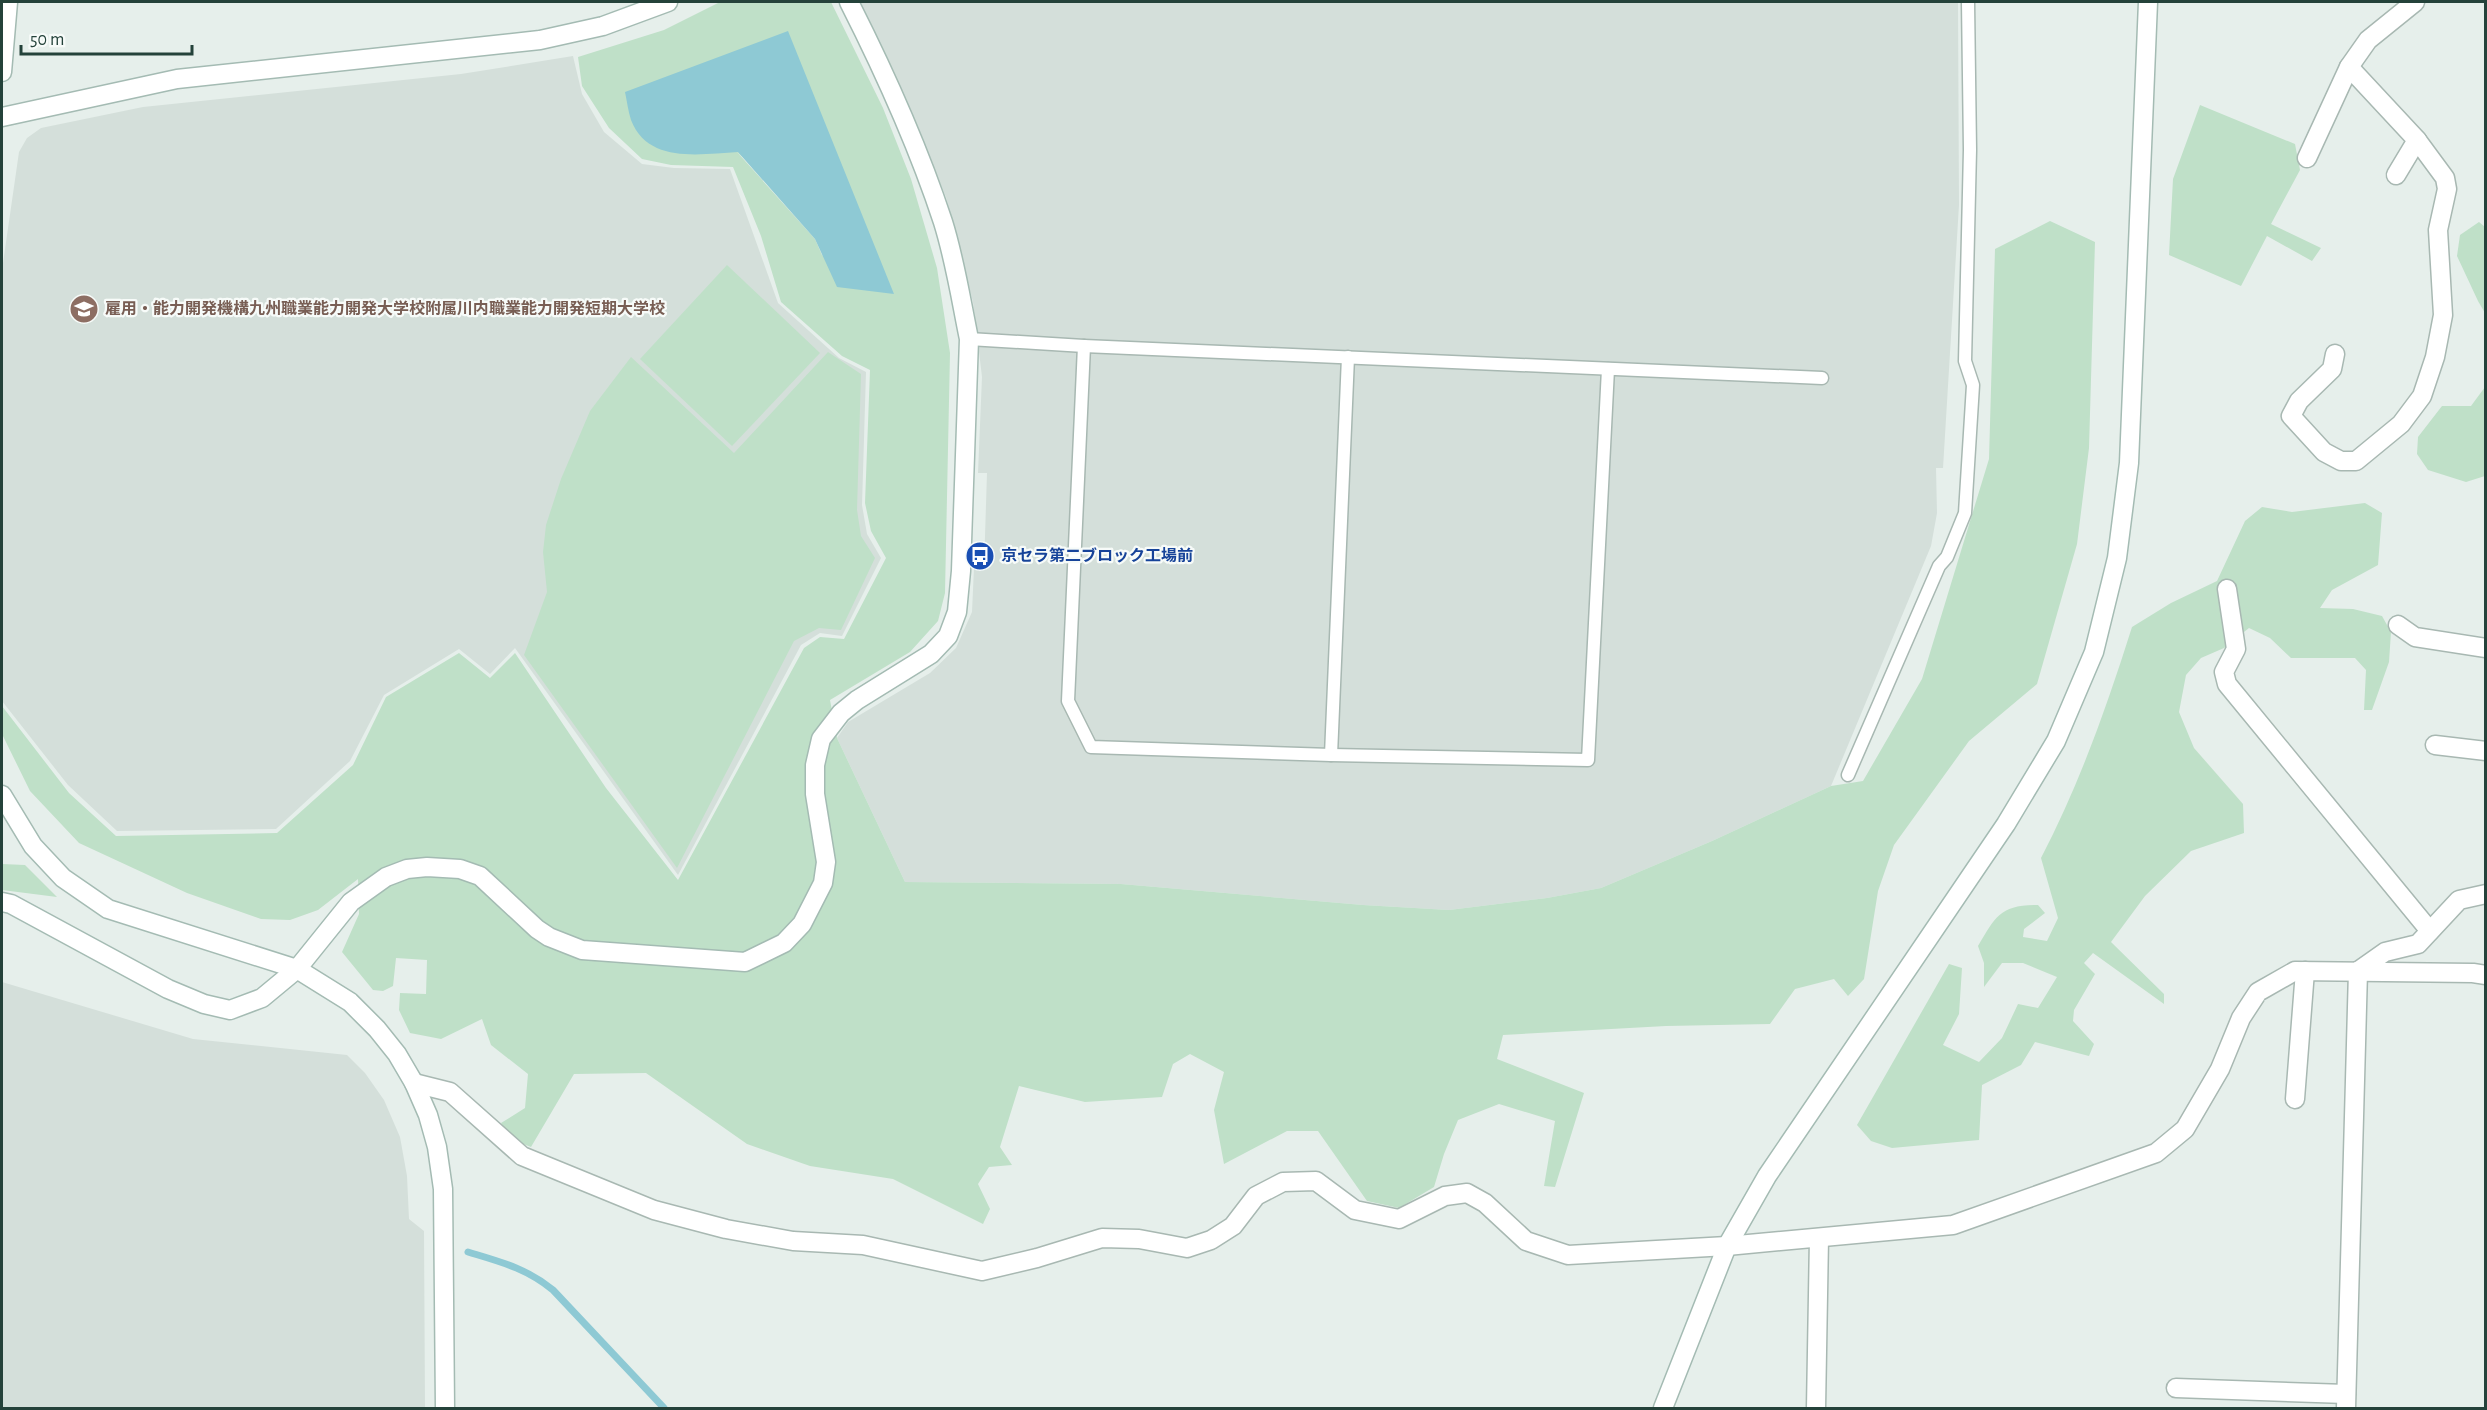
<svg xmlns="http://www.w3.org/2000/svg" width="2487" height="1410" viewBox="0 0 2487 1410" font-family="'Alegreya Sans','Noto Sans JP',sans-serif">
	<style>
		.built { fill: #d4dfda }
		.green { fill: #bfe0c8; fill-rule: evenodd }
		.water { fill: #8ec9d4 }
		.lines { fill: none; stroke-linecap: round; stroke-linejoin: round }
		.stream { stroke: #8ec9d4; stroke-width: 7 }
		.lane-casing { stroke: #a8b8b2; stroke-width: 15 }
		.street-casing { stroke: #a8b8b2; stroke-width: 21 }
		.secondary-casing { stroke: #a4bbb3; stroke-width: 21 }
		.lane { stroke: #fff; stroke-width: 12 }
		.street { stroke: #fff; stroke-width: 18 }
		.secondary { stroke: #fff; stroke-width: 18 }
		.labels { text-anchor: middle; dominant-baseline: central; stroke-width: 4.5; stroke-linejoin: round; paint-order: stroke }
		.education-label { font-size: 16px; font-weight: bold; fill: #785e54; stroke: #f7fbf9; text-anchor: start }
		.transit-label { font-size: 16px; font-weight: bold; fill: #164399; stroke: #f7fbf9; text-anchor: start }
	</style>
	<rect width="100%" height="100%" fill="#e6efeb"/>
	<g class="built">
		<polygon points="860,2 1958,2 1959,205 1943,468 1936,468 1937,513 1931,546 1831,786 1712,841 1601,888 1547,898 1449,910 1363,905 1121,884 905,882 837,738 848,722 930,673 956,648 972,612 974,568 984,568 987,473 978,473 982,377 973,302 946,197 900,86"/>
		<polygon points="573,56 582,94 604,132 642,164 674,168 730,169 778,303 839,358 866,372 862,505 867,534 881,558 842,636 820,633 801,645 678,875 515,648 490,674 459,649 384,695 350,761 276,829 117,831 68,785 2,701 2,270 19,152 27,138 41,128 143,107 461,74"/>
		<polygon points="2,982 193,1039 347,1055 365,1073 384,1100 400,1137 407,1176 409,1219 424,1231 425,1408 2,1408"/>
	</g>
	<g class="green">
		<path d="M720,2H831L883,108L911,179L937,268L950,353L945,593L938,621L910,652L830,700L837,738L905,882L1121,884L1363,905L1449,910L1547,898L1601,888L1712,841L1831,786L1863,781L1922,679L1989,459L1995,249L2050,221L2095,242L2089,448L2077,544L2037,684L1969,741L1894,845L1878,891L1864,979L1848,996L1834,979L1795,989L1770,1024L1666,1026L1503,1035L1497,1059L1584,1093L1555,1187L1544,1186L1555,1121L1499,1104L1458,1120L1444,1154L1434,1187L1399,1208L1367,1201L1318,1131H1287L1224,1164L1214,1110L1224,1072L1190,1054L1173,1064L1162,1097L1085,1102L1019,1086L1000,1147L1012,1165L989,1167L978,1184L990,1209L983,1224L893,1179L810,1166L747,1144L646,1073L574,1074L531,1147L513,1140L501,1123L525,1108L528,1074L491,1045L482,1019L441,1039L410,1033L399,1010L400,993L426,994L427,960L396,958L393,986L383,991L373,990L342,952L359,914L358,879L318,910L290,920L261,919L187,893L79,843L30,791L2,734V706L69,793L116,836L277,833L353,765L386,697L459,653L490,678L515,653L606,788L678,880L804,648L820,637L844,639L886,558L871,531L865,503L870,370L842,356L781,302L761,236L733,167L671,165L642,159L609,128L582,86L578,57L664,30ZM737,152L894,294L822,255L815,239Z"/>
		<polygon points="2200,105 2295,144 2300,170 2271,224 2321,248 2312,261 2267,236 2241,286 2169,255 2173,179"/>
		<polygon points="2479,222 2485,227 2485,313 2478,301 2457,256 2460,235"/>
		<polygon points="727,265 820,353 732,446 640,359"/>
		<polygon points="828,352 861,374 857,510 861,536 875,558 841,630 819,628 794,641 677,868 524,655 547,592 543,552 546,525 561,479 590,411 631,357 734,453"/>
		<polygon points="2485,387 2485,476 2466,482 2428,470 2417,454 2418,437 2442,406 2471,406"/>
		<path d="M2365,503L2382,513L2378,565L2332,590L2320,608L2353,609L2382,616L2391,632L2389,662L2372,710H2364L2366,670L2355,658H2291L2270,638L2249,628L2224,648L2201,658L2186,675L2179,712L2194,748L2243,804L2244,833L2191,851L2145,896L2111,942L2164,994V1004L2093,953L2084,963L2095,974L2074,1010L2073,1021L2094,1044L2089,1056L2035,1042L2021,1065L1982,1085L1979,1140L1892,1148L1871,1141L1857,1125L1949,964L1962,968L1959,1014L1943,1045L1979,1062L2002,1038L2018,1004L2038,1008L2057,977L2023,963H2002L1984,987V963L1978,946C1996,916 2000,905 2038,905L2045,913L2024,929L2023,937L2047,941L2058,918L2041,858C2080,783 2107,706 2132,627L2171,603L2217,581L2245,521L2262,507L2292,512Z"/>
		<polygon points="2,864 25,865 57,897 2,890"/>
	</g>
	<path class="water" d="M788,31L894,294L837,287L815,239L738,152C700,154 648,164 631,120C628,111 627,101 625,92Z"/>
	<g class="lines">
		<path class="stream" d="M468,1252C501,1262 526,1268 553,1290L664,1408"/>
		<g class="lane-casing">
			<g id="lane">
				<polyline points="969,339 1084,346 1822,378"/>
				<polyline points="1084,346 1068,701 1091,747 1331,755 1588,760 1608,369"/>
				<polyline points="1331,755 1348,357"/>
				<polyline points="1848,775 1939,566 1947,557 1965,513 1973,385 1965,361 1970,150 1968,2"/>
			</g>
		</g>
		<g class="street-casing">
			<g id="street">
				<polyline points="2349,67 2417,140 2396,175"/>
				<polyline points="2307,158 2349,67 2368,40 2415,2"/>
				<polyline points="2335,354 2332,369 2299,401 2291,416 2324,452 2341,461 2356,461 2401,424 2422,396 2435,357 2443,315 2438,230 2447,189 2445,178 2417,140"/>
				<polyline points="2227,589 2236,649 2224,672 2227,684 2430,931"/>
				<polyline points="2398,625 2415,637 2486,648"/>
				<polyline points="2435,745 2486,751"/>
				<polyline points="2358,971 2385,952 2418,944 2459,900 2486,894"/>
				<polyline points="414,1083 450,1092 522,1156 654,1210 726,1229 793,1241 863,1245 982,1271 1037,1258 1102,1238 1139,1239 1187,1248 1211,1240 1233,1226 1256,1196 1283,1182 1316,1181 1355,1210 1399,1219 1445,1196 1467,1193 1485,1203 1526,1241 1568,1255 1727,1246 1953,1225 2156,1153 2185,1129 2220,1069 2241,1018 2258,992 2295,971 2473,973 2486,975"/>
				<polyline points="2295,1099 2305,971"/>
				<polyline points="2176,1388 2346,1394"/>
				<polyline points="1816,1408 1819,1238"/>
				<polyline points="2346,1408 2358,971"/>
			</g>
		</g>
		<g class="secondary-casing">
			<g id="secondary">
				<polyline points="2,72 8,2"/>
				<polyline points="2,117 177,79 540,40 603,26 668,2"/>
				<polyline points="2,795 33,846 63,878 108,909 297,969 350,1002 377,1029 397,1054 414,1083 428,1115 437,1147 443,1189 445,1408"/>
				<path d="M2,902L11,904L168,989L204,1004L230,1010L262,998L297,969L351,902L386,877L407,869L427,867L460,869L480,876L537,929L549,937L582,950L745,962L784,943L802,924L823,883L826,862L815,794V765L821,739L841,713L857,700L931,654L948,636L957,612L961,571L969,339C961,300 955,260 943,222C918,146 885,73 849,2"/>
				<polyline points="1663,1408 1727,1246 1767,1176 2006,824 2056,741 2094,652 2117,558 2129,463 2148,2"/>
			</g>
		</g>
		<use href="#lane" class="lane"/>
		<use href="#street" class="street"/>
		<use href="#secondary" class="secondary"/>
	</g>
	<defs>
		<g id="university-disc" transform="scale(1.5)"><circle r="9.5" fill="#8d6e63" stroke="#f7fbf9"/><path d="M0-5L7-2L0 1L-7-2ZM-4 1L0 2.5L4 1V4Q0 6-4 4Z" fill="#fff"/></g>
		<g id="bus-disc" transform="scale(1.5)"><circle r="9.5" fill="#1a4fb4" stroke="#f7fbf9"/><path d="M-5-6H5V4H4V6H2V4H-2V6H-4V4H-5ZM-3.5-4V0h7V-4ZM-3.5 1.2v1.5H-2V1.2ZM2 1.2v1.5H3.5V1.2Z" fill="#fff"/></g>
	</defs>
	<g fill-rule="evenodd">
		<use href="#university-disc" x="84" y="309"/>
		<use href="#bus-disc" x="980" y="556"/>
	</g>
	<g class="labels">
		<g class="education-label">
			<text x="105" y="309">雇用・能力開発機構九州職業能力開発大学校附属川内職業能力開発短期大学校</text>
		</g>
		<g class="transit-label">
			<text x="1001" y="556">京セラ第二ブロック工場前</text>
		</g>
	</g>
	<rect width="2487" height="1410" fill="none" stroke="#24423a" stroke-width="6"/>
	<path d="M21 45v9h171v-9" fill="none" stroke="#24423a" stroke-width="3"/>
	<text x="30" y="45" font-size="18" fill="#24423a" stroke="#f7fbf9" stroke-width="4.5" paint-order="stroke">50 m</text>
</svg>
